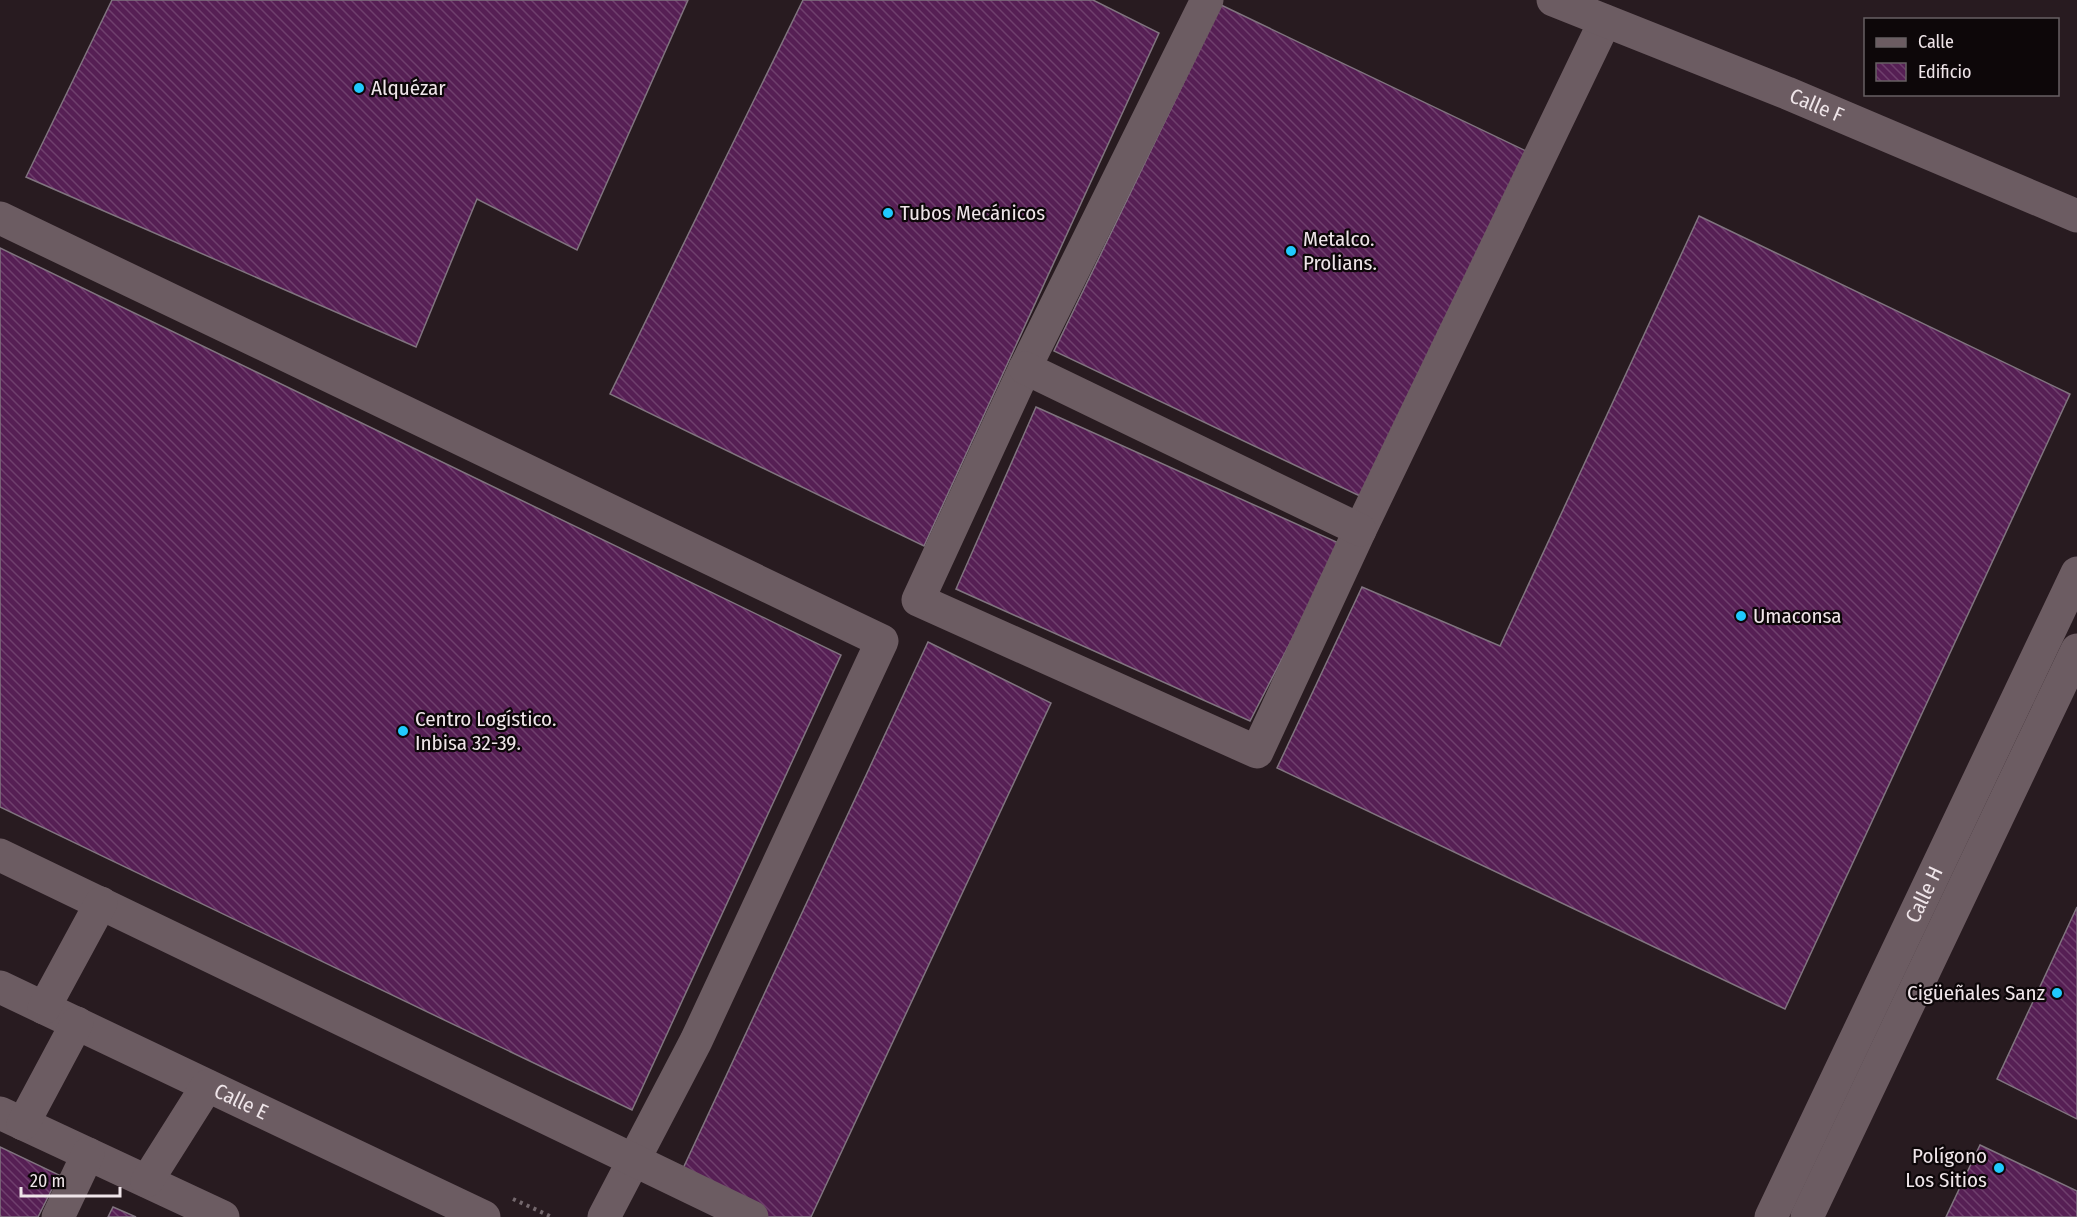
<svg xmlns="http://www.w3.org/2000/svg" width="2077" height="1217" viewBox="0 0 2077 1217" font-family="'Fira Sans Condensed',sans-serif">
	<style>
		.building { fill: url(#building-back-hatch); stroke: #80747f; stroke-width: 1.5 }
		.lines { fill: none; stroke-linecap: round; stroke-linejoin: round }
		.path { stroke: #74686d; stroke-width: 4; stroke-dasharray: 3 4.5; stroke-linecap: butt }
		.minor { stroke: #6c5c62; stroke-width: 33 }
		.poi-dot { fill: #20c9fd; stroke: #0d0709; stroke-width: 2 }
		.labels { text-anchor: middle; dominant-baseline: central; stroke-width: 4.5; stroke-linejoin: round; paint-order: stroke }
		.poi-label { font-size: 21px; fill: #efe5e9; stroke: #0d0709; text-anchor: start }
		.street-label { font-size: 21px; fill: #efe5e9; stroke: #0d0709 }
	</style>
	<defs>
		<pattern id="building-back-hatch" width="6" height="6" patternUnits="userSpaceOnUse" patternTransform="scale(1.5)"><rect width="6" height="6" fill="#561f54"/><path d="M-1 5l2 2M0 0l6 6M5-1l2 2" fill="none" stroke="#6f3f6d"/></pattern>
	</defs>
	<rect width="100%" height="100%" fill="#281b20"/>
	<g class="building">
		<polygon points="112,0 688,0 577,250 477,199 416,347 26,177"/>
		<polygon points="803,0 1093,0 1159,33 924,546 610,394"/>
		<polygon points="1221,5 1528,152 1362,497 1054,351"/>
		<polygon points="1699,216 2070,394 1785,1009 1277,768 1362,587 1500,646"/>
		<polygon points="0,248 841,655 632,1110 0,807"/>
		<polygon points="1036,407 1341,544 1250,721 956,589"/>
		<polygon points="928,642 1051,703 811,1217 765,1217 680,1175"/>
		<polygon points="2077,907 2077,1119 1997,1079"/>
		<polygon points="1980,1145 2077,1191 2077,1217 1946,1217"/>
		<polygon points="0,1147 59,1175 38,1217 0,1217"/>
		<polygon points="113,1207 136,1217 108,1217"/>
	</g>
	<g class="lines">
		<polyline class="path" points="513,1199 552,1217"/>
		<g class="minor">
			<polyline points="1207,0 1025,368 918,600 1257,752 1360,530 1605,21"/>
			<path id="s1" d="M1553,0L1787,93L2077,216"/>
			<polyline points="0,218 882,641 696,1041 604,1217"/>
			<polyline points="1025,368 1360,530"/>
			<polyline points="0,855 752,1217"/>
			<path id="s2" d="M0,987L484,1217"/>
			<polyline points="44,1008 101,903"/>
			<polyline points="0,1113 223,1217"/>
			<polyline points="23,1124 77,1023"/>
			<polyline points="147,1181 207,1086"/>
			<polyline points="58,1217 88,1154"/>
			<path id="s3" d="M1771,1217L2077,573"/>
			<polyline points="1807,1217 2077,650"/>
		</g>
	</g>
	<g class="poi-dot">
		<circle cx="359" cy="88" r="6"/>
		<circle cx="888" cy="213" r="6"/>
		<circle cx="1291" cy="251" r="6"/>
		<circle cx="1741" cy="616" r="6"/>
		<circle cx="403" cy="731" r="6"/>
		<circle cx="2057" cy="993" r="6"/>
		<circle cx="1999" cy="1168" r="6"/>
	</g>
	<g class="labels">
		<g class="poi-label">
			<text x="371" y="88">Alquézar</text>
			<text x="900" y="213">Tubos Mecánicos</text>
			<text x="1303" y="239">Metalco.<tspan x="1303" dy="24">Prolians.</tspan></text>
			<text x="1753" y="616">Umaconsa</text>
			<text x="415" y="719">Centro Logístico.<tspan x="415" dy="24">Inbisa 32-39.</tspan></text>
			<text x="2045" y="993" text-anchor="end">Cigüeñales Sanz</text>
			<text x="1987" y="1156" text-anchor="end">Polígono<tspan x="1987" dy="24">Los Sitios</tspan></text>
		</g>
		<g class="street-label">
			<text stroke="none"><textPath href="#s1" startOffset="284">Calle F</textPath></text>
			<text stroke="none"><textPath href="#s3" startOffset="357">Calle H</textPath></text>
			<text stroke="none"><textPath href="#s2" startOffset="267">Calle E</textPath></text>
		</g>
	</g>
	<rect x="1864" y="18" width="195" height="78" fill="#0d0709" stroke="#676063" stroke-width="1.5"/>
	<rect x="1876" y="38" width="30" height="9" fill="#6c5c62" stroke="#676063" stroke-width="1.5"/>
	<text x="1918" y="48" font-size="18" fill="#efe5e9">Calle</text>
	<rect x="1876" y="63" width="30" height="18" fill="url(#building-back-hatch)" stroke="#676063" stroke-width="1.5"/>
	<text x="1918" y="78" font-size="18" fill="#efe5e9">Edificio</text>
	<path d="M21 1187v9h99v-9" fill="none" stroke="#efe5e9" stroke-width="3"/>
	<text x="30" y="1187" font-size="18" fill="#efe5e9" stroke="#0d0709" stroke-width="4.5" paint-order="stroke">20 m</text>
</svg>
